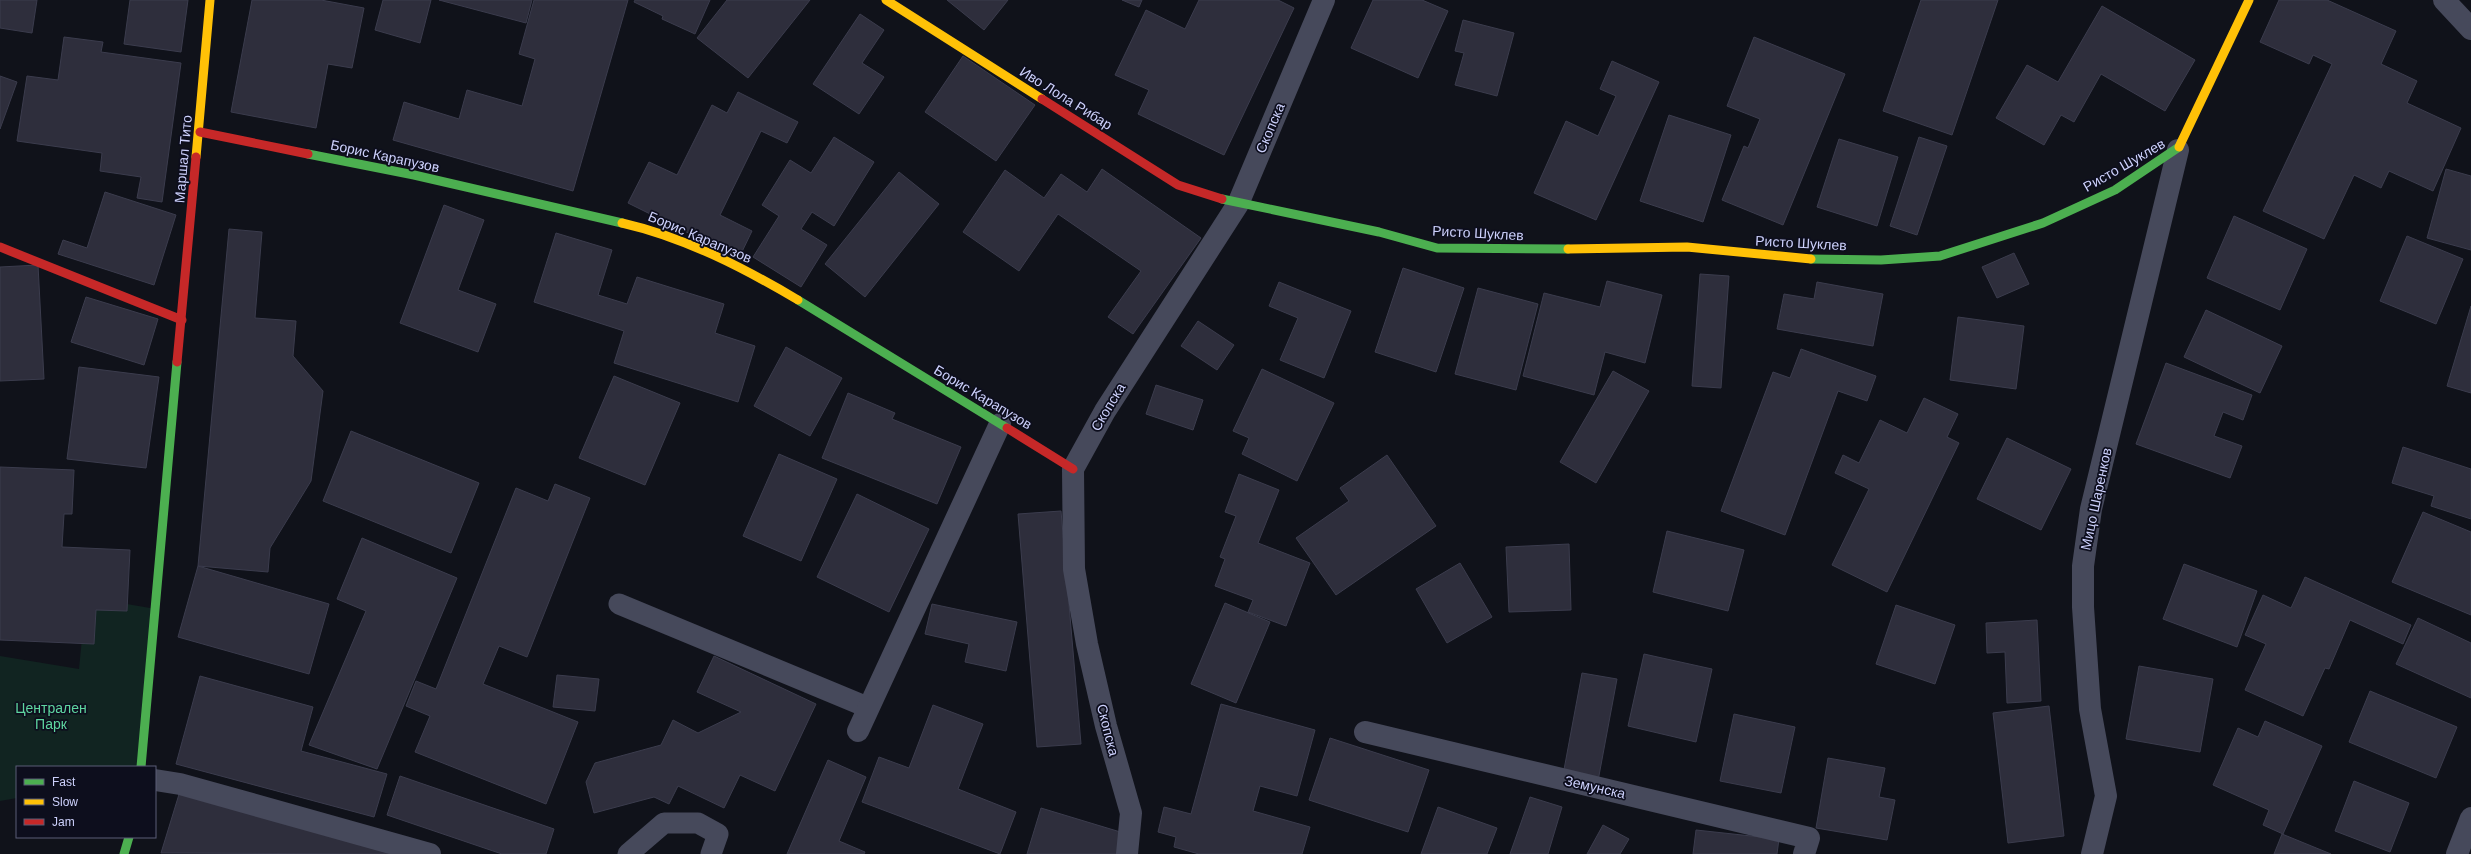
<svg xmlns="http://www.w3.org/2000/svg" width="2471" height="854" viewBox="0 0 2471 854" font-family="Helvetica,sans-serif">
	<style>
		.green { fill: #112421 }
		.building { fill: #2e2e3c; stroke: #3b3c4d }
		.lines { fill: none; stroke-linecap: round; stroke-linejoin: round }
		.lane { stroke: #46495b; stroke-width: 21 }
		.street { stroke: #46495b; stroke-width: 22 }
		.fast { stroke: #4caf50; stroke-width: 9 }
		.slow { stroke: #ffc107; stroke-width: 9 }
		.jam { stroke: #c62828; stroke-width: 9 }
		.labels { text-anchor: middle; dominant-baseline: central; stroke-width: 3.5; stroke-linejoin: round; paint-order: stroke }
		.street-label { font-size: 14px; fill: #cdd1fc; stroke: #0d0e1d }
		.park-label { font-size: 14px; fill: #5ed6a0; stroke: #0d0e1d }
	</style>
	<rect width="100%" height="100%" fill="#10121a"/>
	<polygon class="green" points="86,597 156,609 141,767 17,767 17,798 0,801 0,656 79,669"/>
	<g class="building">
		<polygon points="0,0 37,0 32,33 0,28"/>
		<polygon points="130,0 188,0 181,52 124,44"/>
		<polygon points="252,0 321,0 364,8 352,68 328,64 316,128 231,112"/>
		<polygon points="383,0 431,0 420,43 375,30"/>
		<polygon points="439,0 532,0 526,23"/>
		<polygon points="534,0 628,0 573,191 393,140 404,102 459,119 467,90 522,106 535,59 519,54"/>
		<polygon points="635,0 710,0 695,34 662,19 663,16 634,2"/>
		<polygon points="727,0 810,0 748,78 697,38"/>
		<polygon points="947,0 1008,0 984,30"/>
		<polygon points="1122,0 1142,0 1139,7"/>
		<polygon points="1199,0 1278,0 1294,8 1224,155 1138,114 1149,90 1115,75 1146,10 1185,29"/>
		<polygon points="1373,0 1422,0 1448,11 1418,78 1351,48"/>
		<polygon points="1921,0 1998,0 1952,135 1883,111"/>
		<polygon points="2279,0 2327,0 2396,31 2381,64 2417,81 2407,103 2461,128 2433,191 2389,171 2381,188 2354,175 2324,239 2263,211 2332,64 2313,55 2309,64 2260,42"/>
		<polygon points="2102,6 2195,60 2165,111 2101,74 2074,122 2061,115 2044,145 1996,118 2027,65 2058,82"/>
		<polygon points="860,14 884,30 862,63 884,77 859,114 813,84"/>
		<polygon points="1463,20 1514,33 1497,96 1455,85 1464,53 1455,51"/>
		<polygon points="64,37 103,42 101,52 181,63 162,202 137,198 141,177 100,171 102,153 17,141 27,76 58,80"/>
		<polygon points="1754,37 1845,74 1783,225 1722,200 1744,146 1748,148 1760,119 1727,106"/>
		<polygon points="963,56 1035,105 996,161 925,112"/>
		<polygon points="1612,61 1659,82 1596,220 1534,193 1566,121 1598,136 1616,96 1600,89"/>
		<polygon points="0,76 17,82 0,129"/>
		<polygon points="738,92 798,122 787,143 761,131 720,215 752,231 739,258 628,203 649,162 677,175 712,105 727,113"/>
		<polygon points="1669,115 1731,135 1703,222 1640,201"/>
		<polygon points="834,137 874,162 834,226 812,212 801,229 827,245 801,287 753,257 779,216 762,205 790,160 811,173"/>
		<polygon points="1919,137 1947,146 1917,235 1890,226"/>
		<polygon points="1839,139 1898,157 1877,226 1817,207"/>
		<polygon points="1102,169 1201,238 1133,334 1108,317 1141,271 1058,214 1019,271 963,232 1005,170 1044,198 1061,174 1087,192"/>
		<polygon points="2446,169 2471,176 2471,250 2427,238"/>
		<polygon points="899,172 939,204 865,297 825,264"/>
		<polygon points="105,192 176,215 154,285 58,254 63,240 87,248"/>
		<polygon points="444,205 484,220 458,290 496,304 478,352 400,323"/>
		<polygon points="2234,216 2307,249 2280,310 2207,278"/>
		<polygon points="229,229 262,232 255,318 296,321 293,356 323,391 311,481 270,548 268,572 198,566"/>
		<polygon points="556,233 612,250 598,295 627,304 637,277 724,304 715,333 755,346 738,402 614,363 624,331 534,302"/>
		<polygon points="2407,236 2463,259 2436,324 2380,301"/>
		<polygon points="2014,253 2029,284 1997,298 1982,267"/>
		<polygon points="38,265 44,379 0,381 0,267"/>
		<polygon points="1403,268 1464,288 1436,372 1375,352"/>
		<polygon points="1700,274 1729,276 1721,388 1692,386"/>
		<polygon points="1607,281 1662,295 1645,363 1605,352 1594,395 1523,376 1544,293 1600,307"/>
		<polygon points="1279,282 1351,311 1324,378 1280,360 1298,318 1269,306"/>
		<polygon points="1817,282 1883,294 1873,346 1777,329 1784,294 1814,299"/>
		<polygon points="1478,288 1538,304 1516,390 1455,374"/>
		<polygon points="86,297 158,319 144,365 71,342"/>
		<polygon points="2471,306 2471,393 2447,386"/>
		<polygon points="2206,310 2282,346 2260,393 2184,357"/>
		<polygon points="1958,317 2024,326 2016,389 1950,380"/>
		<polygon points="1198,321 1234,345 1217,370 1181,346"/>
		<polygon points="786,347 842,378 810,436 754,406"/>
		<polygon points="1801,349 1876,376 1867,401 1838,391 1785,535 1721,511 1773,372 1790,378"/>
		<polygon points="2166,363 2252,395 2243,420 2223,412 2214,436 2242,446 2230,478 2136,444"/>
		<polygon points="79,367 159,377 146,468 67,459"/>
		<polygon points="1262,369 1334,403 1297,481 1242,454 1249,438 1233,431"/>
		<polygon points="1613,371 1649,391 1596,483 1560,462"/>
		<polygon points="614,376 680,403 645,485 579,458"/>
		<polygon points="1156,385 1203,400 1193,430 1146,414"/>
		<polygon points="848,393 895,413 892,419 961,447 937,504 822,458"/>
		<polygon points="1924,398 1958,414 1947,437 1959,443 1887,592 1832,565 1869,489 1835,473 1843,455 1859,463 1880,420 1907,433"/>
		<polygon points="351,431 479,483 451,553 323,501"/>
		<polygon points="2007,438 2071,469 2041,530 1977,499"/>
		<polygon points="2403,447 2471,469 2471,519 2431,506 2434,496 2392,483"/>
		<polygon points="779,454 837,479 801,561 743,536"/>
		<polygon points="1387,455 1436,526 1336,595 1296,538 1349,501 1340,488"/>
		<polygon points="0,467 74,470 72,514 64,514 62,547 130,550 127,611 96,610 94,644 0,640"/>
		<polygon points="1239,474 1279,490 1258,543 1310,563 1286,626 1248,612 1253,600 1215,586 1225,559 1220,557 1236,516 1225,512"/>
		<polygon points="555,484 590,498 527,657 499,646 483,684 578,722 546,804 415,752 430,716 406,706 416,681 436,689 516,488 548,501"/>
		<polygon points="857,494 929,529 889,612 817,577"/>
		<polygon points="1061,511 1081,744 1037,747 1018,514"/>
		<polygon points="2423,512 2471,532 2471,615 2392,582"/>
		<polygon points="1667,531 1744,550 1728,611 1653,592"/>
		<polygon points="362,538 457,578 377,769 309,745 366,611 337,599"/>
		<polygon points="1569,544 1571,610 1509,612 1506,547"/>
		<polygon points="1460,563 1492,617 1447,643 1416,589"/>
		<polygon points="2184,564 2257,591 2237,647 2163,619"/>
		<polygon points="198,566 329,604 309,674 178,637"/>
		<polygon points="2305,577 2411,625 2403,644 2350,620 2329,669 2325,668 2303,716 2245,690 2266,644 2245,635 2263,595 2291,608"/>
		<polygon points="1225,603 1270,622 1236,703 1191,684"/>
		<polygon points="932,604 1017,622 1006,671 965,662 969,644 925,634"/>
		<polygon points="1896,605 1955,625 1935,684 1876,664"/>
		<polygon points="2418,618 2471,643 2471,698 2396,664"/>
		<polygon points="2037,620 2041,701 2007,703 2005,652 1987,653 1986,623"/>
		<polygon points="1644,654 1712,669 1696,742 1628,726"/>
		<polygon points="714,656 816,704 775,791 740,775 724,808 678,786 669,804 654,797 594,813 586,782 595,763 661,745 673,720 698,733 741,712 697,692"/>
		<polygon points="2139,666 2213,679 2200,752 2126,739"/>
		<polygon points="1582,673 1617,679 1598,781 1563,775"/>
		<polygon points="557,675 599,679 595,711 553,707"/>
		<polygon points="200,676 313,707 301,751 387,774 374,817 176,764"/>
		<polygon points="2370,691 2457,727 2436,778 2349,742"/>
		<polygon points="1221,704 1315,730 1297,796 1260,786 1253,811 1310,827 1302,854 1199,854 1174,847 1176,837 1158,832 1164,807 1191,814"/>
		<polygon points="933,705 983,724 958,789 1016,812 1000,854 862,802 879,757 909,768"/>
		<polygon points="2049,706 2064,836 2008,843 1993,713"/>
		<polygon points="1734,714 1795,727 1781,793 1720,781"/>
		<polygon points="2265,721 2322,746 2283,834 2263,825 2269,810 2213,785 2238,728 2258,737"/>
		<polygon points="1330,738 1429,770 1408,832 1309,800"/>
		<polygon points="1828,758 1885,768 1879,797 1895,800 1887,840 1816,828"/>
		<polygon points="828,760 866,777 839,841 865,852 864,854 787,854"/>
		<polygon points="400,776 554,829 546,854 502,854 387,815"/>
		<polygon points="2354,781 2409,803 2390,852 2335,831"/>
		<polygon points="180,791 394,854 161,853"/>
		<polygon points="1530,797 1562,807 1548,854 1510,854"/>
		<polygon points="1438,807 1497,828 1487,854 1421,854"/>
		<polygon points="1041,808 1127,834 1120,854 1027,854"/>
		<polygon points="1603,825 1629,839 1620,854 1587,854"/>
		<polygon points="1696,830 1779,839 1777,854 1693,854"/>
		<polygon points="2282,834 2331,854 2274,854"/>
	</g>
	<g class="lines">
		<g class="lane">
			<polyline points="619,604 867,707"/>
			<polyline points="628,854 664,823 698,823 718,834 711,854"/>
		</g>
		<g class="street">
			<polyline points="2444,0 2471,29"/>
			<polyline points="858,731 1000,424"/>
			<polyline points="1365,732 1809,838 1804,854"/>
			<polyline points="155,780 180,784 430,854"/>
			<polyline points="1127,854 1131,813 1106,726 1087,644 1074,569 1073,469 1105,411 1238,204 1324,0"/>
			<polyline points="2092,854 2106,796 2090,709 2083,607 2083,566 2091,509 2178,150"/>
			<polyline points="2457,854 2471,818"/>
		</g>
		<g class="fast">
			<polyline points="308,154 414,175 622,223"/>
			<polyline points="1222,199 1379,232 1437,248 1568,249"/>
			<polyline points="1811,259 1881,260 1940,256 2043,223 2115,190 2179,147"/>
			<polyline points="798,300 1007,428"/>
			<polyline points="141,767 177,362"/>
			<polyline points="124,854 129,837"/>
		</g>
		<g class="slow">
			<polyline points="886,0 1042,99"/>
			<polyline points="2179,147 2249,0"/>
			<polyline points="196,157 210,0"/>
			<path d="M622,223C684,237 744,268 798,300"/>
			<polyline points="1568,249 1687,247 1811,259"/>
		</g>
		<g class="jam">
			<polyline points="1042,99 1178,185 1222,199"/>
			<polyline points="200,132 308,154"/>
			<polyline points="0,247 182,320"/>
			<polyline points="177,362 196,157"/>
			<polyline points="1007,428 1073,469"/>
		</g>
	</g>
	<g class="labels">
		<g class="street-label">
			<text transform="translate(1066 98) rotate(32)">Иво Лола Рибар</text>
			<text transform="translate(1270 128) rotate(-67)">Скопска</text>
			<text transform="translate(385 156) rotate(12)">Борис Карапузов</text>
			<text transform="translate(183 159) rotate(-85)">Маршал Тито</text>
			<text transform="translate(2124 165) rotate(-30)">Ристо Шуклев</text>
			<text transform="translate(1478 233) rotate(3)">Ристо Шуклев</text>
			<text transform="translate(700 237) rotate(23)">Борис Карапузов</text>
			<text transform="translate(1801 243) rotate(3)">Ристо Шуклев</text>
			<text transform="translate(983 397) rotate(31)">Борис Карапузов</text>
			<text transform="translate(1108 407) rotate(-59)">Скопска</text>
			<text transform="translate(2096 499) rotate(-78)">Мицо Шаренков</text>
			<text transform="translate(1108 730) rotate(76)">Скопска</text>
			<text transform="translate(1595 787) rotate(13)">Земунска</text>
		</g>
		<g class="park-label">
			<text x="51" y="708">Централен<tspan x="51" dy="16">Парк</tspan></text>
		</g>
	</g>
	<rect x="16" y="766" width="140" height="72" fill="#0d0e1d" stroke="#5a5c76"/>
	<rect x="24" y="779" width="20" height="6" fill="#4caf50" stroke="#5a5c76"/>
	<text x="52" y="786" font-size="12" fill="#cdd1fc">Fast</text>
	<rect x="24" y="799" width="20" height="6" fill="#ffc107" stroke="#5a5c76"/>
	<text x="52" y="806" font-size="12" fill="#cdd1fc">Slow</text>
	<rect x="24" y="819" width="20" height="6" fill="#c62828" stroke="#5a5c76"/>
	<text x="52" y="826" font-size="12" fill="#cdd1fc">Jam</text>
</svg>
